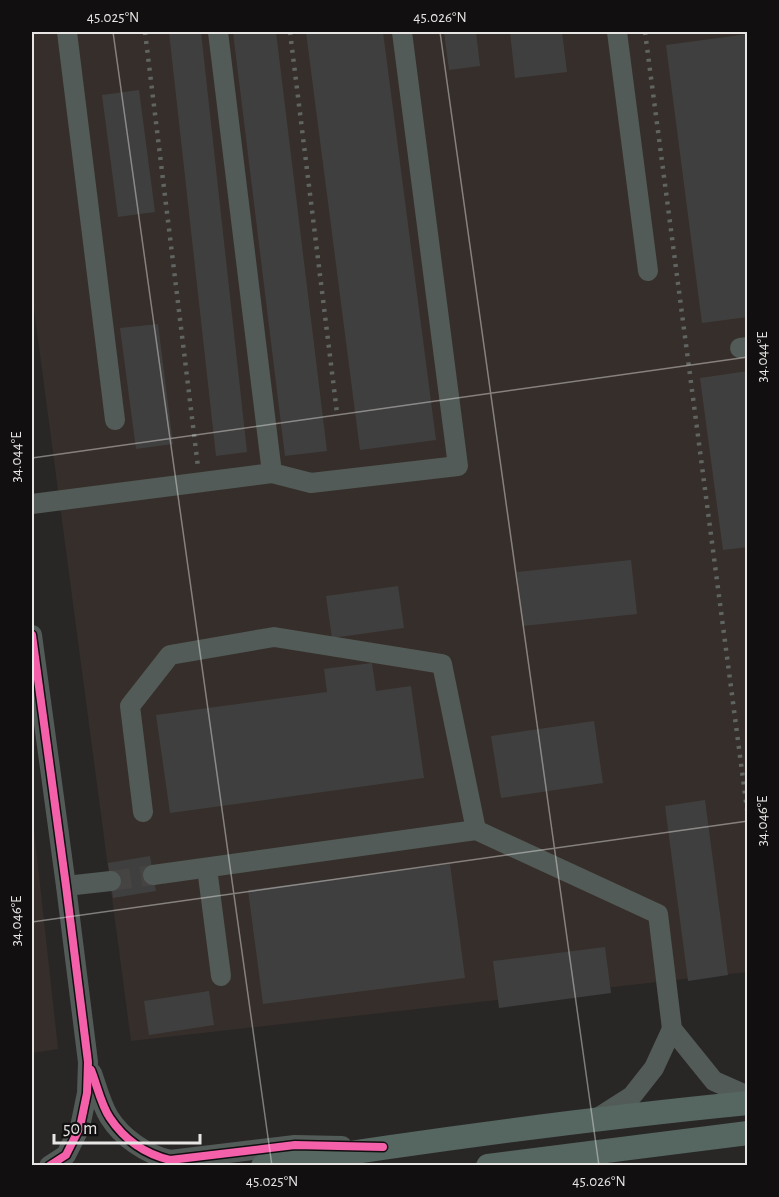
<svg xmlns="http://www.w3.org/2000/svg" width="779" height="1197" viewBox="0 0 779 1197" font-family="'Alegreya Sans',sans-serif">
	<style>
		.built { fill: #362e2a }
		.building { fill: #403f3f }
		.lines { fill: none; stroke-linecap: round; stroke-linejoin: round }
		.minor-tunnel { stroke: #454443; stroke-width: 20; stroke-dasharray: 20 10; stroke-linecap: butt }
		.minor { stroke: #525b57; stroke-width: 20 }
		.major { stroke: #566660; stroke-width: 24 }
		.rail { stroke: #606562; stroke-width: 4.5; stroke-dasharray: 3 6; stroke-linecap: butt }
		.cycleway-casing { stroke: #110f0f; stroke-width: 11 }
		.cycleway { stroke: #f560ab; stroke-width: 8 }
		.ticks { fill: none; stroke: #e8e6e5; stroke-width: 1.5; stroke-opacity: 0.45 }
		.neatline { fill: none; stroke: #e8e6e5; stroke-width: 2 }
		.ticks-label { font-size: 15px; text-anchor: middle; fill: #e8e6e5 }
	</style>
	<rect width="100%" height="100%" fill="#282726"/>
	<g class="built">
		<polygon points="32,32 747,32 747,972 131,1041 32,294"/>
		<polygon points="32,811 58,1049 32,1053"/>
	</g>
	<g class="building">
		<polygon points="169,32 201,32 247,452 216,456"/>
		<polygon points="233,32 276,32 327,451 285,456"/>
		<polygon points="306,32 383,32 436,440 360,450"/>
		<polygon points="444,32 476,32 480,66 449,70"/>
		<polygon points="510,32 562,32 567,72 515,78"/>
		<polygon points="748,34 748,317 702,323 666,45"/>
		<polygon points="139,90 155,212 118,217 102,95"/>
		<polygon points="158,324 173,444 136,449 120,328"/>
		<polygon points="748,371 748,547 723,550 700,378"/>
		<polygon points="631,560 637,614 523,626 517,572"/>
		<polygon points="398,586 404,628 332,638 326,596"/>
		<polygon points="372,663 376,691 411,686 424,778 170,813 156,715 327,692 324,669"/>
		<polygon points="594,721 603,783 501,798 491,736"/>
		<polygon points="705,800 728,975 688,981 665,806"/>
		<polygon points="150,856 156,891 113,898 108,863"/>
		<polygon points="450,864 465,978 263,1004 248,890"/>
		<polygon points="605,947 611,993 499,1008 493,961"/>
		<polygon points="209,991 214,1025 149,1035 144,1001"/>
	</g>
	<g class="lines">
		<polyline class="minor-tunnel" points="111,881 153,875"/>
		<g class="minor">
			<polyline points="67,32 115,420"/>
			<polyline points="617,32 648,271"/>
			<polyline points="740,348 748,347"/>
			<polyline points="272,473 311,483 458,466 402,32"/>
			<polyline points="32,504 272,473 218,32"/>
			<polyline points="32,635 66,886 88,1062 87,1093 80,1127 66,1155 49,1166"/>
			<polyline points="143,812 130,706 170,655 274,637 442,664 476,830"/>
			<polyline points="207,868 221,976"/>
			<polyline points="153,875 476,830 658,914 672,1029 714,1081 748,1096"/>
			<polyline points="66,886 111,881"/>
			<path d="M92,1073C97,1087 101,1104 109,1117C122,1138 146,1154 170,1160L295,1145L342,1146"/>
			<polyline points="596,1119 632,1096 654,1068 672,1029"/>
		</g>
		<g class="major">
			<path d="M263,1166C424,1141 585,1119 748,1103"/>
			<polyline points="488,1166 748,1133"/>
		</g>
		<g class="rail">
			<polyline points="145,32 198,467"/>
			<polyline points="290,32 337,413"/>
			<polyline points="645,32 748,817"/>
		</g>
		<g class="cycleway-casing">
			<g id="cycleway">
				<polyline points="32,635 66,886 88,1062 87,1093 80,1127 66,1155 49,1166"/>
				<path d="M91,1070C97,1085 101,1105 110,1118C124,1139 145,1154 170,1160L295,1145L383,1147"/>
			</g>
		</g>
		<use href="#cycleway" class="cycleway"/>
	</g>
	<path class="ticks" d="M113,32L272,1166M440,32L599,1166M32,458L748,357M32,922L748,821"/>
	<rect width="779" height="1197" fill="none" stroke="#110f0f" stroke-width="66"/>
	<path d="M54 1134v9h146v-9" fill="none" stroke="#e8e6e5" stroke-width="3"/>
	<text x="63" y="1134" font-size="18" fill="#e8e6e5" stroke="#110f0f" stroke-width="4.5" paint-order="stroke">50 m</text>
	<rect x="33" y="33" width="713" height="1131" class="neatline"/>
	<g class="ticks-label">
		<text x="113" y="22">45.025°N</text>
		<text x="440" y="22">45.026°N</text>
		<text transform="translate(762 357) rotate(-90)" y="5">34.044°E</text>
		<text transform="translate(16 457) rotate(-90)" y="5">34.044°E</text>
		<text transform="translate(762 821) rotate(-90)" y="5">34.046°E</text>
		<text transform="translate(16 921) rotate(-90)" y="5">34.046°E</text>
		<text x="272" y="1186">45.025°N</text>
		<text x="599" y="1186">45.026°N</text>
	</g>
</svg>
